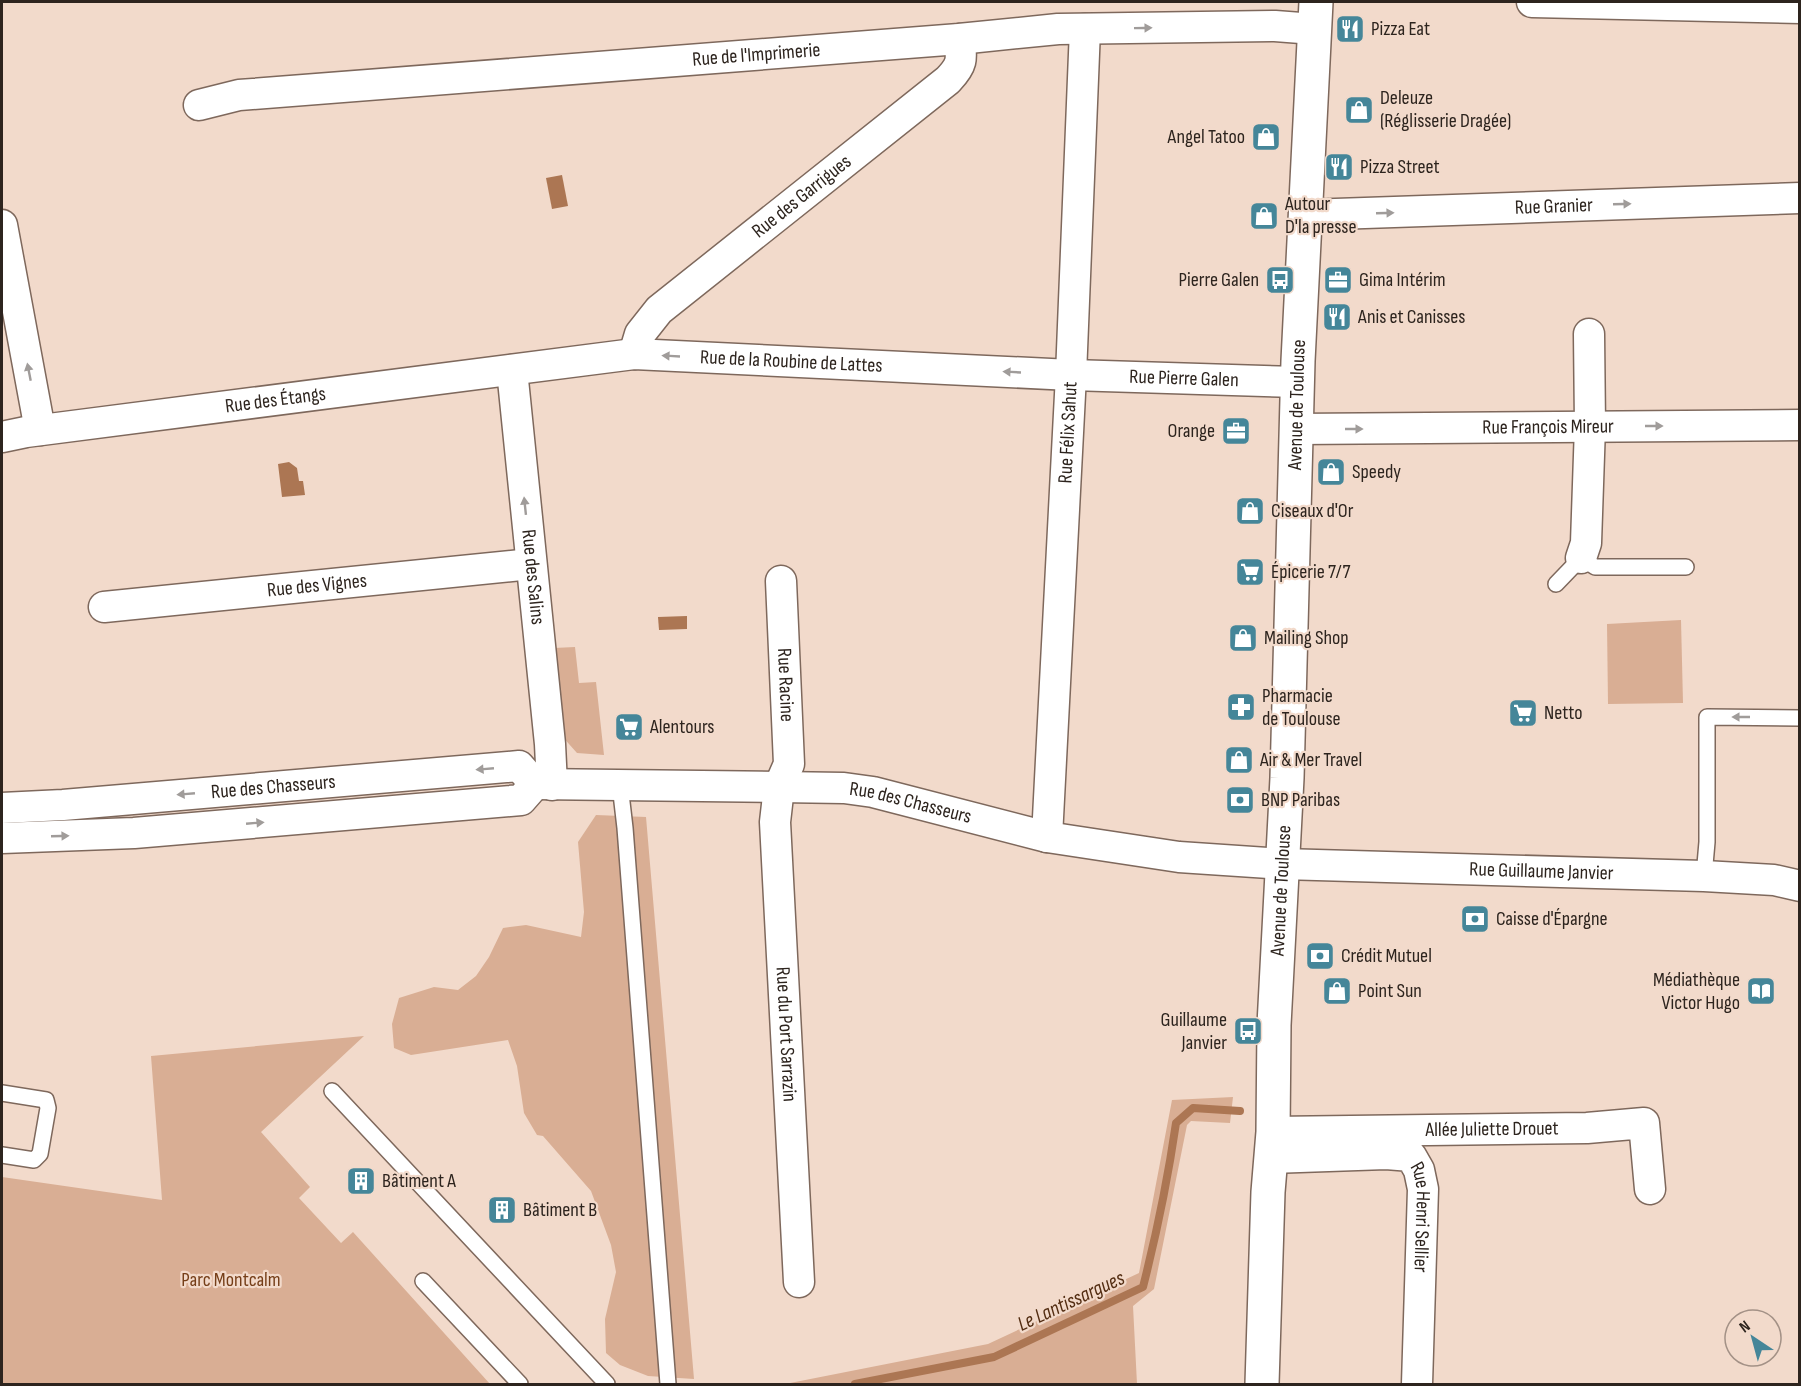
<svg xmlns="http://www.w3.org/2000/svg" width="1801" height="1386" viewBox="0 0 1801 1386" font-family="'Sofia Sans Condensed',sans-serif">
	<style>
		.green { fill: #d9ae94 }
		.water { fill: #ac7653 }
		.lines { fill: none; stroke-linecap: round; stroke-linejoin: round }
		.stream { stroke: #ac7653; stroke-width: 8 }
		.lane-casing { stroke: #7e685c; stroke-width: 18 }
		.street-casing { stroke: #7e685c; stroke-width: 33 }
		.secondary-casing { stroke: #7e685c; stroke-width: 36 }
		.lane { stroke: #fff; stroke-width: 15 }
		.street { stroke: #fff; stroke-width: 30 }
		.secondary { stroke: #fff; stroke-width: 33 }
		.oneway { fill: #a09c9a }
		.labels { text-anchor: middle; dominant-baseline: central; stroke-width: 4.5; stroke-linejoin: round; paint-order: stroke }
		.poi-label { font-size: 20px; fill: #2d241e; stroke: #f2dacb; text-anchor: start }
		.street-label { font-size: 20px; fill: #2d241e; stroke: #f2dacb }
		.park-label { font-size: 20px; fill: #753e18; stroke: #f2dacb }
		.water-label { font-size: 21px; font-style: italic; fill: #532d12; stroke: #f2dacb }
	</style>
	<rect width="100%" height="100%" fill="#f2dacb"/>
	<g class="green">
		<polygon points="1681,620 1683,703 1608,704 1607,624"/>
		<polygon points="575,647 579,683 596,682 604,755 577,753 561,735 554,648"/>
		<polygon points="596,815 646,817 694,1379 648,1376 620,1365 606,1353 605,1319 616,1272 611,1245 591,1191 543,1136 537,1135 524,1113 517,1066 508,1040 411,1055 394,1048 392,1024 399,998 434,987 458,990 476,976 489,957 503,928 526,925 581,937 584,912 578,842"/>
		<polygon points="364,1036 261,1132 310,1187 299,1198 341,1243 353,1232 490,1384 2,1384 2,1177 162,1200 151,1056"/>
		<polygon points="1233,1097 1230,1123 1191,1121 1187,1125 1154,1289 1133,1306 1137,1384 785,1384 988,1344 1139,1273 1172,1100"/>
	</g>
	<g class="water">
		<polygon points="562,175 568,206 552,209 546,178"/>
		<polygon points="289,462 297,468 299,481 303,481 305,495 282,497 278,464"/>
		<polygon points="687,616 687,629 659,630 658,617"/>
	</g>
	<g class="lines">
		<path class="stream" d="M855,1384L994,1357L1143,1287C1157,1232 1168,1178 1176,1123L1193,1108L1240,1111"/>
		<g class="lane-casing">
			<g id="lane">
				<polyline points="1556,584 1581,558 1595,567 1686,567"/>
				<polyline points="620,785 625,828 668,1384"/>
				<polyline points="1704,876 1707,842 1707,717 1800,718"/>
				<polyline points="332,1091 607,1384"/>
				<polyline points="2,1093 46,1100 48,1108 40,1154 34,1160 2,1155"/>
				<polyline points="423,1281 520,1384"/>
			</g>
		</g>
		<g class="street-casing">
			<g id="street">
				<polyline points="1532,2 1800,8"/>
				<path id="s1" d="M199,105L239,95L959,39L1058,29L1275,26L1314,29"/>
				<path id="s2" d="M1306,215L1800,198"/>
				<polyline points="2,225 40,430"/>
				<path id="s3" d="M634,354L640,334L659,310L948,80C963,64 962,60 959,39"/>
				<path id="s4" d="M512,370L550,744L552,785"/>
				<path id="s5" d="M1296,429L1800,425"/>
				<path id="s6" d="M2,437L26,432L634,354L1071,375L1297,382"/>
				<polyline points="1581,558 1586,543 1590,426 1589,334"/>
				<path id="s7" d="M781,581L789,764L779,787L775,822L799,1282"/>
				<path id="s8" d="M104,607L531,564"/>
				<path id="s9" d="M2,808L63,805L519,766L535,784L779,787L844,788L873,792L1047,837L1179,857L1282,864L1704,876L1774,880L1800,886"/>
				<path id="s10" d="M1047,837L1071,375L1085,29"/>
				<polyline points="2,838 134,833 521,800 535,784"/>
				<path id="s11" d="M1273,1132L1587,1128L1644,1123L1650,1189"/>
				<path id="s12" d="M1271,1158L1386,1154L1411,1156L1419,1170L1423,1189L1417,1384"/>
			</g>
		</g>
		<g class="secondary-casing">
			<g id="secondary">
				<path id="s13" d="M1262,1384L1268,1192L1273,1132L1274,1025L1287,778L1298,361L1316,2"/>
			</g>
		</g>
		<use href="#lane" class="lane"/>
		<use href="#street" class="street"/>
		<use href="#secondary" class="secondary"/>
	</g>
	<defs><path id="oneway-solid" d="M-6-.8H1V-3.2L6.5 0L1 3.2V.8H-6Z" transform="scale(1.5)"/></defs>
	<g class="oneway">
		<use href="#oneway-solid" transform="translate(1143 28) rotate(-1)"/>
		<use href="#oneway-solid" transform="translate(1622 204) rotate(-2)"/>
		<use href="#oneway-solid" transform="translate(1385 213) rotate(-2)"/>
		<use href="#oneway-solid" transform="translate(671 356) rotate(-177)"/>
		<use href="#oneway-solid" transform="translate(29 372) rotate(-101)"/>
		<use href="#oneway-solid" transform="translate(1012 372) rotate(-177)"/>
		<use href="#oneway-solid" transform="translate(1654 426)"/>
		<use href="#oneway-solid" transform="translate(1354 429)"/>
		<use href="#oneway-solid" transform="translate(525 506) rotate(-96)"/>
		<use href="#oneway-solid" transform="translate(1741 717) rotate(-180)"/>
		<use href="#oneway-solid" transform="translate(485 769) rotate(175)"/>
		<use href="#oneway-solid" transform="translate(186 794) rotate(175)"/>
		<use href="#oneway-solid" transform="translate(255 823) rotate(-5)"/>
		<use href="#oneway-solid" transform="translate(60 836) rotate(-2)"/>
	</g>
	<defs>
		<g id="restaurant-square" transform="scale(1.5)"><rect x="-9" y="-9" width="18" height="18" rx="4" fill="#458699" stroke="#f2dacb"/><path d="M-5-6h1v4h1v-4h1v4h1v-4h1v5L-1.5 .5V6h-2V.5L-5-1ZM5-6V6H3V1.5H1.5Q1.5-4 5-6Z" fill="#fff"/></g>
		<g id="shop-square" transform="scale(1.5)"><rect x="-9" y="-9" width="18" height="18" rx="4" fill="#458699" stroke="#f2dacb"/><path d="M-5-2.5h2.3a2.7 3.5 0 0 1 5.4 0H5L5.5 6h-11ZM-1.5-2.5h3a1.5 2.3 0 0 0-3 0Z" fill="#fff"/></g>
		<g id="bus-square" transform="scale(1.5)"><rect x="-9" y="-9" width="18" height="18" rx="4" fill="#458699" stroke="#f2dacb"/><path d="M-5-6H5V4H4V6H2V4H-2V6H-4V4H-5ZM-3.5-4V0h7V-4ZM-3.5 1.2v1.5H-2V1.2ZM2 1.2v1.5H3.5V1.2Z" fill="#fff"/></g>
		<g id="office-square" transform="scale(1.5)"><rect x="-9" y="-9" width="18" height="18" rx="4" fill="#458699" stroke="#f2dacb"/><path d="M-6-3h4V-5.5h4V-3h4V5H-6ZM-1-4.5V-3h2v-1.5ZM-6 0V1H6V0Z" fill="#fff"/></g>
		<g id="supermarket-square" transform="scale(1.5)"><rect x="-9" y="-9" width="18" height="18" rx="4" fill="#458699" stroke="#f2dacb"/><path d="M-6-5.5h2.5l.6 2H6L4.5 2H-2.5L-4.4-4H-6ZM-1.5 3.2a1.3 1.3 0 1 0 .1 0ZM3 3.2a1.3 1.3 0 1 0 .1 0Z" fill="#fff"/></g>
		<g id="pharmacy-square" transform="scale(1.5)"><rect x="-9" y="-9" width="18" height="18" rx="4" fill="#458699" stroke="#f2dacb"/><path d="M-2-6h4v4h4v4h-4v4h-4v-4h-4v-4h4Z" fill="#fff"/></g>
		<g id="bank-square" transform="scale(1.5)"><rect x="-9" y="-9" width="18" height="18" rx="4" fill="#458699" stroke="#f2dacb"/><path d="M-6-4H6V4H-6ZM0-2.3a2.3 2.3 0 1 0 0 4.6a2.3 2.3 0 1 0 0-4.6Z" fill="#fff"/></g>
		<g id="library-square" transform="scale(1.5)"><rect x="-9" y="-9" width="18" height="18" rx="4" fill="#458699" stroke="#f2dacb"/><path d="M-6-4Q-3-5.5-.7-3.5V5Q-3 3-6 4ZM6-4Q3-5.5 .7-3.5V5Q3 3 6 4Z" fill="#fff"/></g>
		<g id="building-square" transform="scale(1.5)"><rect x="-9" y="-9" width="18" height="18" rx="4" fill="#458699" stroke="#f2dacb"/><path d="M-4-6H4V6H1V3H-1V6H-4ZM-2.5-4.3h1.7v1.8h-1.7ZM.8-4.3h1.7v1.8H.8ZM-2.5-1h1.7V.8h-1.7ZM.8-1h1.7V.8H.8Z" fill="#fff"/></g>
	</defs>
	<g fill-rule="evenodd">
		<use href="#restaurant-square" x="1350" y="29"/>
		<use href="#shop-square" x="1359" y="110"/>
		<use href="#shop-square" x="1266" y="137"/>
		<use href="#restaurant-square" x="1339" y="167"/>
		<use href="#shop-square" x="1264" y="216"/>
		<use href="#bus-square" x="1280" y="280"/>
		<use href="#office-square" x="1338" y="280"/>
		<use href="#restaurant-square" x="1337" y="317"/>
		<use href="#office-square" x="1236" y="431"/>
		<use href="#shop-square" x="1331" y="472"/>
		<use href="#shop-square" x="1250" y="511"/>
		<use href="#supermarket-square" x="1250" y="572"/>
		<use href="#shop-square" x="1243" y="638"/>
		<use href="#pharmacy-square" x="1241" y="707"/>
		<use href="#supermarket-square" x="1523" y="713"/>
		<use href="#supermarket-square" x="629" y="727"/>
		<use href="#shop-square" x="1239" y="760"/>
		<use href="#bank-square" x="1240" y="800"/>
		<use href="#bank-square" x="1475" y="919"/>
		<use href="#bank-square" x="1320" y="956"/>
		<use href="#shop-square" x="1337" y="991"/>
		<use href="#library-square" x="1761" y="991"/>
		<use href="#bus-square" x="1248" y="1031"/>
		<use href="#building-square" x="361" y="1181"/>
		<use href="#building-square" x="502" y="1210"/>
	</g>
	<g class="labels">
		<g class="poi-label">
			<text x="1371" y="29">Pizza Eat</text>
			<text x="1380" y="98">Deleuze<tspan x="1380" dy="23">(Réglisserie Dragée)</tspan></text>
			<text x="1245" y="137" text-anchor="end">Angel Tatoo</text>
			<text x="1360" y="167">Pizza Street</text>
			<text x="1285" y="204">Autour<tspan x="1285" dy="23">D'la presse</tspan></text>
			<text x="1259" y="280" text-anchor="end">Pierre Galen</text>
			<text x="1359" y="280">Gima Intérim</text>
			<text x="1358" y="317">Anis et Canisses</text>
			<text x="1215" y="431" text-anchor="end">Orange</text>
			<text x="1352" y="472">Speedy</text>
			<text x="1271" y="511">Ciseaux d'Or</text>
			<text x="1271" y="572">Épicerie 7/7</text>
			<text x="1264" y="638">Mailing Shop</text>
			<text x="1262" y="696">Pharmacie<tspan x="1262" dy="23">de Toulouse</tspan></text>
			<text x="1544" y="713">Netto</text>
			<text x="650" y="727">Alentours</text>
			<text x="1260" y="760">Air &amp; Mer Travel</text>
			<text x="1261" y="800">BNP Paribas</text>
			<text x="1496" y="919">Caisse d'Épargne</text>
			<text x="1341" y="956">Crédit Mutuel</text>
			<text x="1740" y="980" text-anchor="end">Médiathèque<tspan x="1740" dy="23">Victor Hugo</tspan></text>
			<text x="1358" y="991">Point Sun</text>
			<text x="1227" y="1020" text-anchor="end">Guillaume<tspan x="1227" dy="23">Janvier</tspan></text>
			<text x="382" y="1181">Bâtiment A</text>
			<text x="523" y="1210">Bâtiment B</text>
		</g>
		<g class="street-label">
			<text stroke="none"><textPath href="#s1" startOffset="560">Rue de l'Imprimerie</textPath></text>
			<text stroke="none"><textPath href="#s3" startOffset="234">Rue des Garrigues</textPath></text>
			<text stroke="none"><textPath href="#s2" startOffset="248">Rue Granier</textPath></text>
			<text stroke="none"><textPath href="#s6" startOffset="795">Rue de la Roubine de Lattes</textPath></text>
			<text stroke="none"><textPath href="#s6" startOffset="1188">Rue Pierre Galen</textPath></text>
			<text stroke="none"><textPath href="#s6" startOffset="276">Rue des Étangs</textPath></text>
			<text stroke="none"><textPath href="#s13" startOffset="980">Avenue de Toulouse</textPath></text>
			<text stroke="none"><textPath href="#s5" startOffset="252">Rue François Mireur</textPath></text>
			<text stroke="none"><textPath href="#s10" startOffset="405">Rue Félix Sahut</textPath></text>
			<text stroke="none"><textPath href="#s4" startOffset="208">Rue des Salins</textPath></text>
			<text stroke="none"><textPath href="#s8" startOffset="214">Rue des Vignes</textPath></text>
			<text stroke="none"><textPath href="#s7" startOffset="104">Rue Racine</textPath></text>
			<text stroke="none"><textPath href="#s9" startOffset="272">Rue des Chasseurs</textPath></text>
			<text stroke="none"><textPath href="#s9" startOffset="920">Rue des Chasseurs</textPath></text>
			<text stroke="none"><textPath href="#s9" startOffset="1557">Rue Guillaume Janvier</textPath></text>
			<text stroke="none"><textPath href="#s13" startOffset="494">Avenue de Toulouse</textPath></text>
			<text stroke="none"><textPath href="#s7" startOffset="456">Rue du Port Sarrazin</textPath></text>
			<text stroke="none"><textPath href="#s11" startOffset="219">Allée Juliette Drouet</textPath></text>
			<text stroke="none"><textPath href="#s12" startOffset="204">Rue Henri Sellier</textPath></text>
		</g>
		<g class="park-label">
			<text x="231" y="1280">Parc Montcalm</text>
		</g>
		<g class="water-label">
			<text transform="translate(1071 1301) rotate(-25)">Le Lantissargues</text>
		</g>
	</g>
	<rect width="1801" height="1386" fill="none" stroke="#2d241e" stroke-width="6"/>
	<g transform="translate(1753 1338) rotate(324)"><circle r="28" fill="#f2dacb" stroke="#a39186" stroke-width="1.5"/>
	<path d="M0-4.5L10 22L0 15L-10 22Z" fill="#458699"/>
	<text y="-9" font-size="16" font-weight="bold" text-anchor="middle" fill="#2d241e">N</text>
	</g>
</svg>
